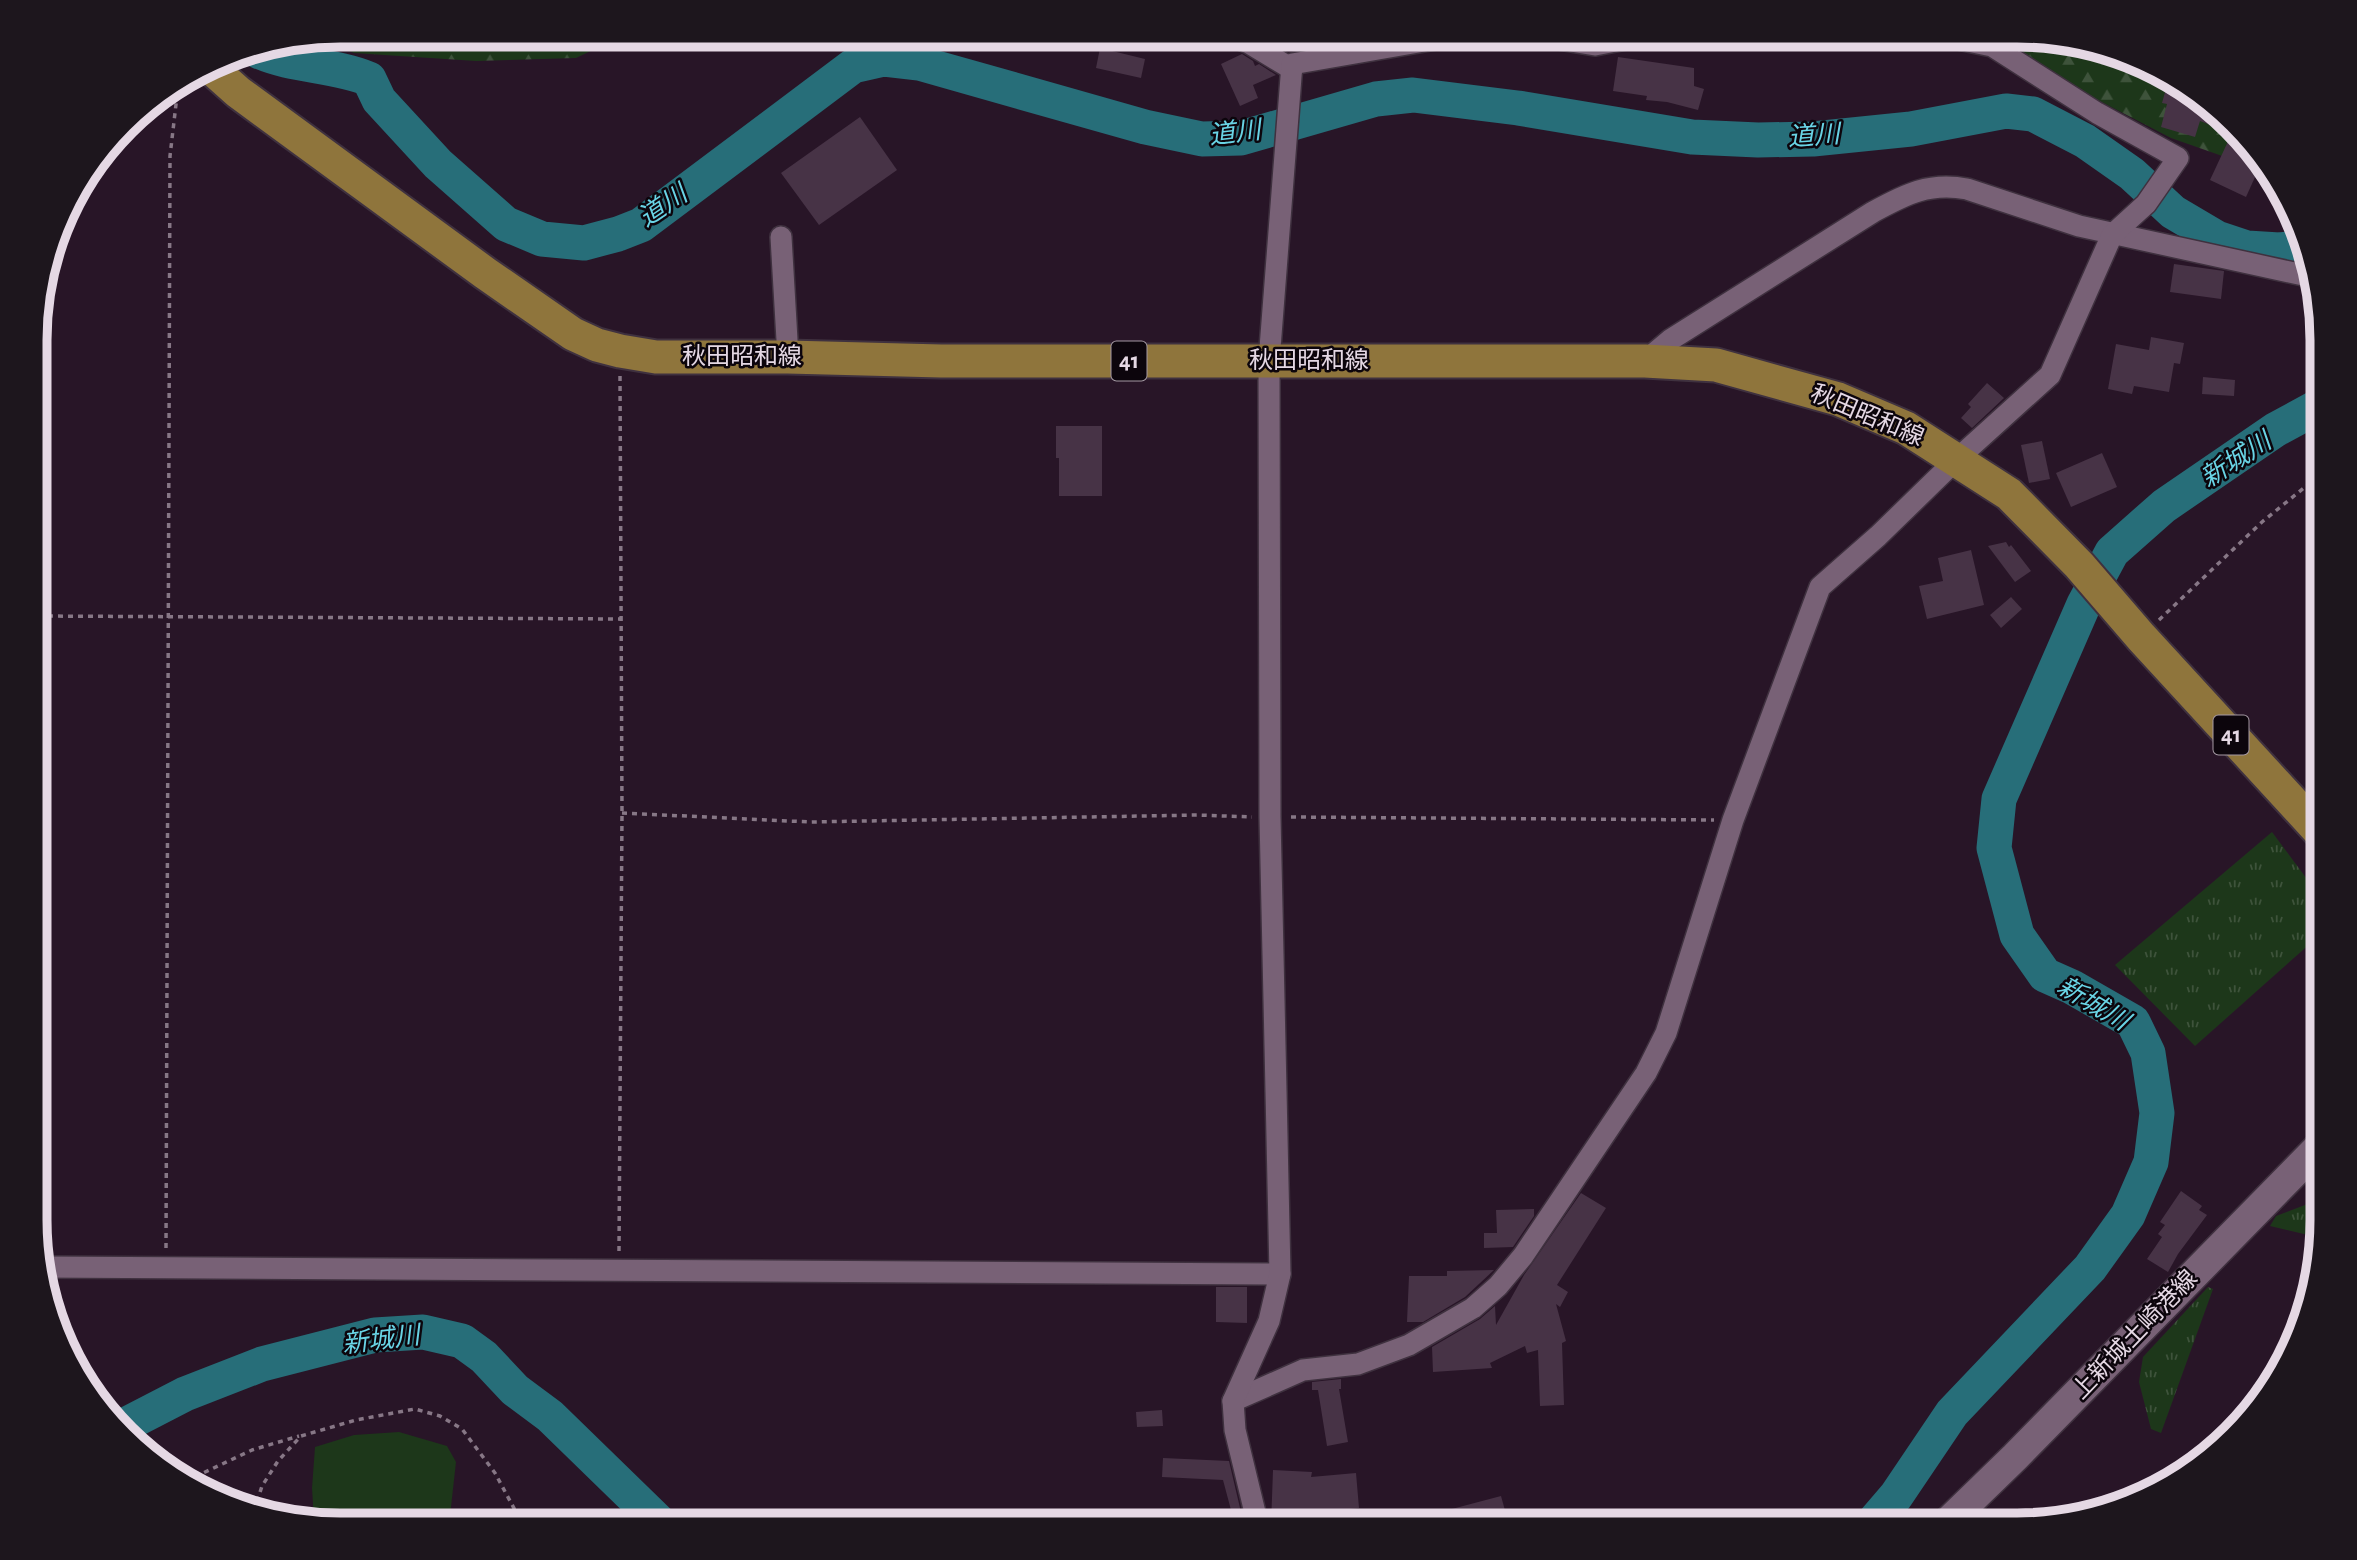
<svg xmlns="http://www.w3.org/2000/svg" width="2357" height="1560" viewBox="0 0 2357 1560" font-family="'Alegreya Sans','Noto Sans JP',sans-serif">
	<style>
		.grass { fill: url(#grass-tufts) }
		.forest { fill: url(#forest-firs) }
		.garden { fill: #1d371a }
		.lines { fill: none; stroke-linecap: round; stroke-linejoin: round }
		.river { stroke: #276e79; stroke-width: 35 }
		.building { fill: #473346 }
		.street-casing { stroke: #3f313f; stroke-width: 24 }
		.secondary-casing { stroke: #3f313f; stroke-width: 33 }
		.primary-casing { stroke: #3f313f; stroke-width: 37 }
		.path { stroke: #877786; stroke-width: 3.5; stroke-dasharray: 5 5; stroke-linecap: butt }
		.street { stroke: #786176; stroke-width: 21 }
		.secondary { stroke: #786176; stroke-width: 30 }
		.primary { stroke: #8f753c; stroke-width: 33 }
		.labels { text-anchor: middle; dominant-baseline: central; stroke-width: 5; stroke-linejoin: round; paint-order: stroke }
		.shield { fill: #0c050c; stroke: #a499a3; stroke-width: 2 }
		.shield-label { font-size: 23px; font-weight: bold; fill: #e5d8e4 }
		.street-label { font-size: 24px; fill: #e5d8e4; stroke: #0c050c }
		.water-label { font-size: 26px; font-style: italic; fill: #69d4e5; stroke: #0c050c }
		.rim { fill: none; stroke: #e5d8e4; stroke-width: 9 }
	</style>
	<defs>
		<pattern id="grass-tufts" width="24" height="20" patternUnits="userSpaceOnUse" patternTransform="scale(1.75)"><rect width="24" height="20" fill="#1d371a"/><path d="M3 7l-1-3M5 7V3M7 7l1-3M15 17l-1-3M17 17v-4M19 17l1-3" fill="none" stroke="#3e533b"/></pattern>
		<pattern id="forest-firs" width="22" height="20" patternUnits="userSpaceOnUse" patternTransform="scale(1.75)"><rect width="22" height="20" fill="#1d371a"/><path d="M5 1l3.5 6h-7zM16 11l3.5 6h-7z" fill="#3e533b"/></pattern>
	</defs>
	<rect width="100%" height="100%" fill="#281527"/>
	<g class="grass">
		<polygon points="2272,832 2321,898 2321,934 2195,1046 2115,965"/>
		<path d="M2321,994V1074L2308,1061C2307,1035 2308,1016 2321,994Z"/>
		<polygon points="2321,1197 2321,1238 2270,1226 2276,1216 2318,1200"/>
		<polygon points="2208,1287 2213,1289 2161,1433 2151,1429 2139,1382 2143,1357"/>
	</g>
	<g class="forest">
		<polygon points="340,35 624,35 576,58 476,61 354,53 321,39"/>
		<polygon points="1990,35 2017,35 2114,51 2187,87 2265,171 2171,138 2040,70"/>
	</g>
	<polygon class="garden" points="399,1432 447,1446 456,1462 449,1525 340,1525 314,1521 312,1488 315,1447 354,1435"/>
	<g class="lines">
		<g class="river">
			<path d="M258,51C293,67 334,64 369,79L379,100L438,164L506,224L542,239L584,243L618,234L641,225L853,66L884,59L919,63L1145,127L1202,139L1241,138L1376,99L1413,95L1518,108L1692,137L1758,140L1813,139L1911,129L2006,111L2033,114L2085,141L2132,174L2173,212L2217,238L2247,248L2279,250L2299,248"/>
			<polyline points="125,1425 185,1394 262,1364 375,1335 423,1332 462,1341 484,1357 515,1390 550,1416 662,1525"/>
			<polyline points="1872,1524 1896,1496 1952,1413 2090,1268 2128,1215 2151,1162 2157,1113 2148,1053 2133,1022 2072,987 2045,975 2017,935 1994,848 1999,799 2084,604 2112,552 2164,506 2275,430 2321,405"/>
		</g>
	</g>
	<g class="building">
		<polygon points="1278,35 1299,35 1302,48 1288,51 1281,47"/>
		<polygon points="1100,48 1145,59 1141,78 1096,68"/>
		<polygon points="1242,54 1253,61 1255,66 1259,64 1276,75 1253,85 1258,98 1240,106 1221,64"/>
		<polygon points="1618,57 1694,68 1694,86 1704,89 1698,110 1667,102 1646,100 1647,96 1613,91"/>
		<polygon points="2169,78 2187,87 2229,132 2200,121 2195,137 2161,127 2167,104 2162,103"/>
		<polygon points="860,117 897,170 819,225 781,173"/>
		<polygon points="2231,135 2260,166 2246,197 2210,180"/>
		<polygon points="2174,264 2224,271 2221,299 2170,292"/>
		<polygon points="2151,337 2184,343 2180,364 2174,363 2169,392 2134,386 2132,394 2108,389 2116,344 2149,350"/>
		<polygon points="2203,377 2235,380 2234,396 2202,394"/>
		<polygon points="1987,383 2004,398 1972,428 1961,418 1971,407 1968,404"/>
		<polygon points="1056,426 1102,426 1102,496 1059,496 1059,458 1056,458"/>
		<polygon points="2042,441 2050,479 2029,483 2021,445"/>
		<polygon points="2102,453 2117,487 2071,507 2056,473"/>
		<polygon points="2006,542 2009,547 2011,545 2031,571 2015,582 1988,546"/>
		<polygon points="1971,550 1984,605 1927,619 1919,586 1943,581 1938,558"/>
		<polygon points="2011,597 2022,609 2001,628 1990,615"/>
		<polygon points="2181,1191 2202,1206 2199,1210 2207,1215 2178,1254 2168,1272 2147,1259 2162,1237 2158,1234 2165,1225 2160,1222"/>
		<polygon points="1581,1193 1606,1208 1557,1285 1568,1292 1560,1307 1556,1304 1566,1341 1562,1343 1564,1405 1540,1406 1538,1350 1527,1353 1525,1346 1490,1363 1492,1368 1433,1372 1432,1347 1480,1319 1495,1306 1496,1325 1524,1275"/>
		<polygon points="1534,1209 1534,1216 1513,1247 1484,1248 1484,1233 1497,1233 1496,1210"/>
		<polygon points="1494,1270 1465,1297 1423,1322 1407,1322 1409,1276 1447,1276 1447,1271"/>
		<polygon points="1216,1287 1247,1287 1247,1323 1216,1322"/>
		<polygon points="1341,1379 1341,1389 1339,1389 1348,1442 1327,1446 1318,1390 1312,1390 1312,1382"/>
		<polygon points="1162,1410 1163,1426 1137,1427 1136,1412"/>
		<polygon points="1163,1458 1229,1461 1244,1525 1235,1525 1223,1480 1162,1477"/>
		<polygon points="1273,1470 1312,1472 1311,1477 1356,1473 1359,1508 1331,1511 1331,1525 1271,1525"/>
		<polygon points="1501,1496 1506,1514 1466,1525 1415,1525 1414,1519"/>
	</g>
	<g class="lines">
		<g class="street-casing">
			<g id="street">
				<polyline points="1230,35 1249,43 1292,69"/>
				<polyline points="1534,35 1595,45 1647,35"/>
				<polyline points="781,237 788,357"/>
				<path d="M1645,361L1670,340L1873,212C1906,194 1929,182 1967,189L2079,226L2308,276"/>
				<polyline points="40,1267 1280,1274"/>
				<polyline points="1233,1401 1303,1370 1358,1364 1409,1345 1473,1308 1498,1286 1523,1256 1646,1073 1666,1033 1733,820 1820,587 1878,536 1956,460 2050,375 2112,235 2146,204 2178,158 2097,113 1992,46 1939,35"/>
				<polyline points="1258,1525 1235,1430 1233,1401 1269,1321 1280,1274 1270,817 1269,361 1292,64 1459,35"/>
			</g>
		</g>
		<g class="secondary-casing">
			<polyline id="secondary" points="1946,1524 2015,1457 2321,1145"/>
		</g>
		<g class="primary-casing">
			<polyline id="primary" points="210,67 238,92 485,273 573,334 597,345 620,351 656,357 788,357 941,361 1645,361 1716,365 1838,399 1906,428 2009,494 2079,565 2141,637 2321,833"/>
		</g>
		<g class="path">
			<polyline points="38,616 621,619"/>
			<polyline points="2159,620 2262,522 2321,474"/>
			<polyline points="622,813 810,822 1198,815 1252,817"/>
			<polyline points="1291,817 1714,820"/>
			<polyline points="166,1248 170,156 178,87"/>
			<polyline points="619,1251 622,813 620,376"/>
			<polyline points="186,1481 252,1450 299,1436"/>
			<polyline points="254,1511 262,1486 278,1461 301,1436 356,1420 415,1409 440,1416 462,1429 495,1473 523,1525"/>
		</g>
		<use href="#street" class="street"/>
		<use href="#secondary" class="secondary"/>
		<use href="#primary" class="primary"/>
	</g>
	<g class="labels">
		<g class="shield">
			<rect x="1111.5" y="341.5" width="35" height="39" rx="5"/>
			<rect x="2213.5" y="715.5" width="35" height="39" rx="5"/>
		</g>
		<g class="shield-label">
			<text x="1129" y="361">41</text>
			<text x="2231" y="735">41</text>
		</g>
		<g class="street-label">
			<text x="742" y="357">秋田昭和線</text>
			<text x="1309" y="361">秋田昭和線</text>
			<text transform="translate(1867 416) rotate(23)">秋田昭和線</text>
			<text transform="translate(2135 1335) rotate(-46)">上新城土崎港線</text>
		</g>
		<g class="water-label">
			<text transform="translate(1235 133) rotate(-7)">道川</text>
			<text transform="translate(1814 136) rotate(-4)">道川</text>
			<text transform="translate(663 206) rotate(-34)">道川</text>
			<text transform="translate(2236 460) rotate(-33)">新城川</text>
			<text transform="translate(2093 1004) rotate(31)">新城川</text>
			<text transform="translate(381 1340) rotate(-7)">新城川</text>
		</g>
	</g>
	<path d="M0 0H2357V1560H0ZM340 47H2017A293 293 0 0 1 2310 340V1220A293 293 0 0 1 2017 1513H340A293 293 0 0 1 47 1220V340A293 293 0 0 1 340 47Z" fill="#1d161d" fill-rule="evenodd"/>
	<path class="rim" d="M340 47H2017A293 293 0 0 1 2310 340V1220A293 293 0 0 1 2017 1513H340A293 293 0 0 1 47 1220V340A293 293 0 0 1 340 47Z"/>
</svg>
